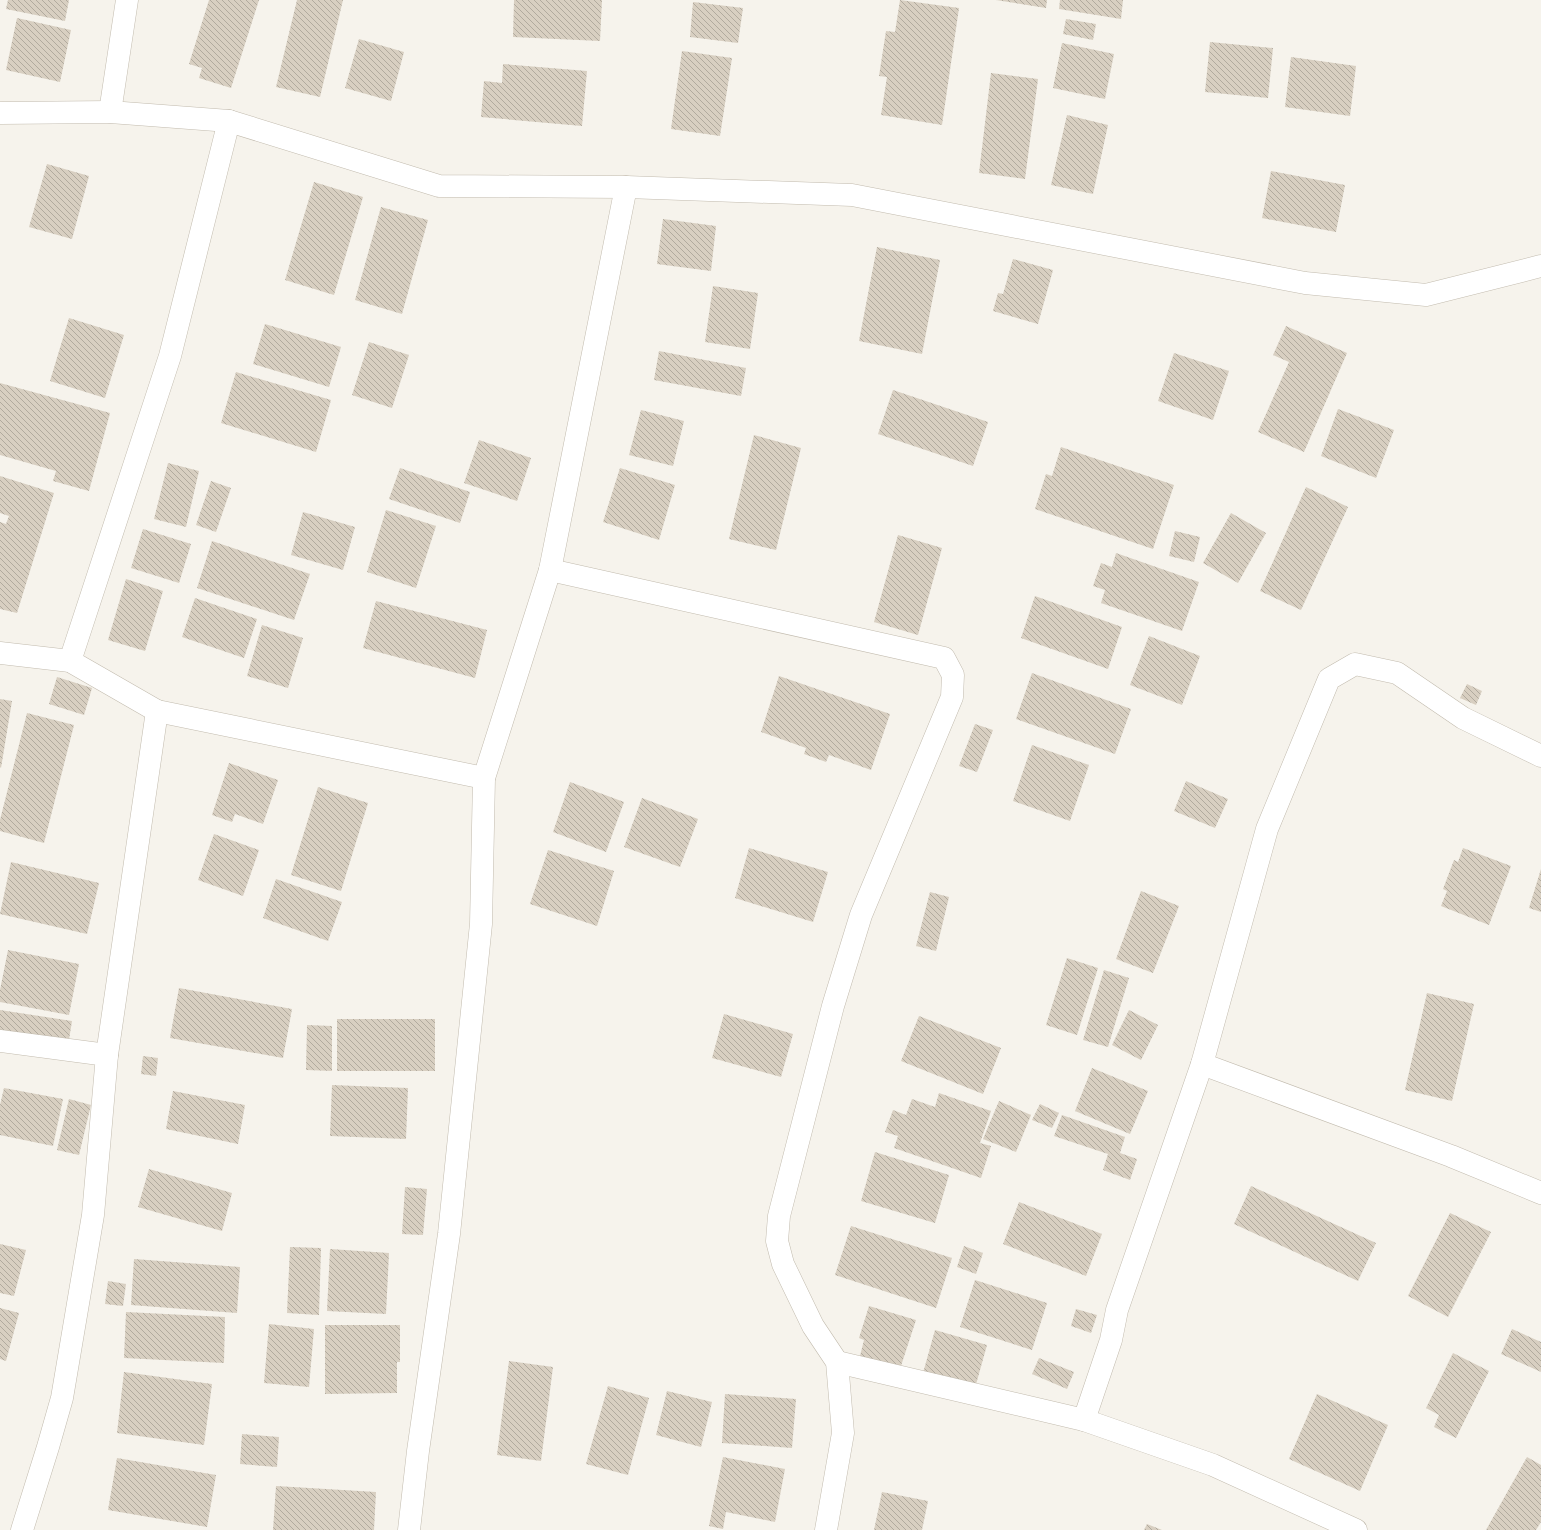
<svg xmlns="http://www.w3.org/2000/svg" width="1541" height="1530" viewBox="0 0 1541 1530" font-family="Figtree,sans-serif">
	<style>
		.building { fill: url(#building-back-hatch) }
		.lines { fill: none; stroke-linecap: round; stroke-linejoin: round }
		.street-casing { stroke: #c2bbae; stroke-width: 23 }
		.street { stroke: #fff; stroke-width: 22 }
	</style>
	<defs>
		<pattern id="building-back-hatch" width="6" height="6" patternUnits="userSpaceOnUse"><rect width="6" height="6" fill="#d8cfc1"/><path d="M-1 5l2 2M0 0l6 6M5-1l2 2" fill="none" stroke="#b1aa9e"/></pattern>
	</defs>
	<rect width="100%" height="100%" fill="#f6f3ec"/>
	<g class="building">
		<polygon points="8,0 69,0 65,21 6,9"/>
		<polygon points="209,0 259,0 231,88 199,78 202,68 189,64"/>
		<polygon points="297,0 343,0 320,97 276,87"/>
		<polygon points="514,0 602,0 600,41 513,37"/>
		<polygon points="900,0 959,8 942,125 881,115 887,77 879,76 886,31 895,32"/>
		<polygon points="996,0 1047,0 1046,8"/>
		<polygon points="1060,0 1123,0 1121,19 1059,9"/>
		<polygon points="693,2 743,8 738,43 690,37"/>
		<polygon points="17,18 71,30 60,82 6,70"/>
		<polygon points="1066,19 1096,24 1093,40 1063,34"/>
		<polygon points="359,39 404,52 391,101 345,88"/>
		<polygon points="1210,42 1273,48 1268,98 1205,92"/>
		<polygon points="1062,43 1114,54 1105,99 1053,88"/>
		<polygon points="682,51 732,58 720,136 671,129"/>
		<polygon points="1291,57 1356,66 1350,116 1285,107"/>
		<polygon points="503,64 587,71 582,126 481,117 484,81 502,83"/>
		<polygon points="991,73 1038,79 1025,179 979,173"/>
		<polygon points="1067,115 1108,125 1093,194 1051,185"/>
		<polygon points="47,164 89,176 72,239 29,227"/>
		<polygon points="1271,171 1345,185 1336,232 1262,218"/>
		<polygon points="314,182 363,197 334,295 285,280"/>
		<polygon points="381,207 428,220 402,314 355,300"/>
		<polygon points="663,219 716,226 711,271 657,264"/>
		<polygon points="877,247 940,260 922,354 859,341"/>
		<polygon points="1013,259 1053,270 1038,324 993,311 998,293 1003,294"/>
		<polygon points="713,286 758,293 750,349 705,342"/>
		<polygon points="69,318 124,335 105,398 50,381"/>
		<polygon points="265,324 341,347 329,387 253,364"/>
		<polygon points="1286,326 1347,353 1304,452 1258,432 1289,362 1273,355"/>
		<polygon points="369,342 409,355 392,408 352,395"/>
		<polygon points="659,351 746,368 741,396 654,380"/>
		<polygon points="1174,353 1229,371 1213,420 1158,401"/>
		<polygon points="236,372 331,400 316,452 221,423"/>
		<polygon points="0,383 110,413 89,491 53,481 56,471 0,455"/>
		<polygon points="893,390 988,422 973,466 878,434"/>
		<polygon points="1338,409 1394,430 1376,478 1321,456"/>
		<polygon points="641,410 684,421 673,466 629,455"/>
		<polygon points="754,435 801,448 776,550 729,539"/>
		<polygon points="479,440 531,458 517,501 464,483"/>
		<polygon points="1061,447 1174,485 1153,549 1035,509 1046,474 1052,476"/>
		<polygon points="168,463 199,471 186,527 154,519"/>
		<polygon points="400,468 470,492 460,523 389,499"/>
		<polygon points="620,468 675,485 659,540 603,522"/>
		<polygon points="0,476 54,493 17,613 0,609 0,522 6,524 9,516 0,513"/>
		<polygon points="211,481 231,488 216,532 196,525"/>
		<polygon points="1306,487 1348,507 1301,610 1260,591"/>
		<polygon points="386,510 436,526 416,588 367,572"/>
		<polygon points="303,512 355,527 343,570 291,555"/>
		<polygon points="1231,513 1266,533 1238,583 1203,563"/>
		<polygon points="143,529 191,544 179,583 131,568"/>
		<polygon points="1175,531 1200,537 1194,562 1169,556"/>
		<polygon points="898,535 942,548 918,635 874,622"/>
		<polygon points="212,541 310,574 294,620 197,588"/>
		<polygon points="1116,553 1199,582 1182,631 1101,603 1105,590 1093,586 1101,563 1112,567"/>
		<polygon points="126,579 163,591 145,651 108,640"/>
		<polygon points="1035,596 1122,627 1108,669 1021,638"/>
		<polygon points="195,598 257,619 244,658 182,637"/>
		<polygon points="376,601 487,630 475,678 363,648"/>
		<polygon points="262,625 303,638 288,688 247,676"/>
		<polygon points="1149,636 1200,656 1182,705 1130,685"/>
		<polygon points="1032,673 1131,709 1115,754 1016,719"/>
		<polygon points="779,676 890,714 871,770 829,755 826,762 804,754 806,748 761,732"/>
		<polygon points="57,677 92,688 84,715 49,704"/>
		<polygon points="1467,684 1482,691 1476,705 1460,698"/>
		<polygon points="0,699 12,701 1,768 0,767"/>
		<polygon points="27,713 74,725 44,843 0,831 0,820"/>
		<polygon points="975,724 993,730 977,772 959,766"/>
		<polygon points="1032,745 1089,765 1070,821 1013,801"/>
		<polygon points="229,763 278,780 263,824 235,814 232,822 212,815"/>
		<polygon points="1186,781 1228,799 1215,828 1174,811"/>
		<polygon points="570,782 624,802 606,852 553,832"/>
		<polygon points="318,787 368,803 341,891 291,875"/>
		<polygon points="642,798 698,819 680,867 624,847"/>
		<polygon points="214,834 259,850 243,896 198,880"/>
		<polygon points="749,848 828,872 813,922 735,898"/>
		<polygon points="1463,848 1511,866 1489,925 1441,906 1447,891 1443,889 1454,860 1458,862"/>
		<polygon points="548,850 614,871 597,926 530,904"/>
		<polygon points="11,862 99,883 87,934 0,914"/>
		<polygon points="1541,869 1541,912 1529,908"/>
		<polygon points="276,879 342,902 328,941 263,918"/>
		<polygon points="1141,891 1179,906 1153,973 1116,959"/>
		<polygon points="930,892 949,897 936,951 916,946"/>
		<polygon points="8,950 79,964 69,1015 0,1002 0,990"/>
		<polygon points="1067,958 1098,968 1077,1035 1046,1025"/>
		<polygon points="1104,970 1129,978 1108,1047 1083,1040"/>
		<polygon points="179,988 292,1009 283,1058 170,1038"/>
		<polygon points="1427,993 1474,1004 1452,1101 1405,1090"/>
		<polygon points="0,1010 72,1021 68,1046 0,1035"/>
		<polygon points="1129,1010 1158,1025 1141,1060 1112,1045"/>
		<polygon points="724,1014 793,1034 781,1077 712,1058"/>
		<polygon points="919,1016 1001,1048 983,1094 901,1061"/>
		<rect x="337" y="1019" width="98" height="52"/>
		<polygon points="307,1025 332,1026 332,1071 306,1070"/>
		<polygon points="143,1056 158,1058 156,1076 141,1074"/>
		<polygon points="1092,1068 1148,1091 1130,1134 1075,1111"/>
		<polygon points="332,1085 408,1088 406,1139 330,1136"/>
		<polygon points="4,1088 63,1099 53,1146 0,1135 0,1105"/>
		<polygon points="173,1091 245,1105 238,1144 166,1129"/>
		<polygon points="939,1093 991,1111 980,1143 991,1146 981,1178 894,1148 898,1136 885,1132 893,1110 906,1115 912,1099 935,1107"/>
		<polygon points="69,1099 91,1105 79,1155 57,1150"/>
		<polygon points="999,1101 1031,1115 1016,1152 983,1139"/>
		<polygon points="1040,1104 1059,1113 1052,1128 1032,1120"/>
		<polygon points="1062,1115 1125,1137 1120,1153 1137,1159 1130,1180 1103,1170 1108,1154 1054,1136"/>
		<polygon points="875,1152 949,1175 935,1223 861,1201"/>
		<polygon points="149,1169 232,1193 222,1231 138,1207"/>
		<polygon points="1251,1186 1376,1243 1358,1281 1234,1224"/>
		<polygon points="405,1187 427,1189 423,1235 402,1234"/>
		<polygon points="1019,1202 1102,1234 1086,1276 1003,1244"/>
		<polygon points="1450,1213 1491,1232 1448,1317 1408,1296"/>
		<polygon points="851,1226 952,1258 936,1308 835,1275"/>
		<polygon points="0,1244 26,1250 14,1296 0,1293"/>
		<polygon points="964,1246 983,1253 976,1274 957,1267"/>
		<polygon points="290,1247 321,1248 319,1315 287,1313"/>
		<polygon points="330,1249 389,1253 386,1314 327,1311"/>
		<polygon points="134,1259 240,1267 237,1313 131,1305"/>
		<polygon points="975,1280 1047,1303 1032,1350 960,1327"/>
		<polygon points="108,1281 126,1284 123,1306 105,1304"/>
		<polygon points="869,1306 916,1320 900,1369 860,1356 864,1340 859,1338"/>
		<polygon points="0,1308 19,1313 6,1361 0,1359"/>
		<polygon points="1076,1309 1097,1315 1091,1333 1071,1326"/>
		<polygon points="126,1312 225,1317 224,1363 124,1358"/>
		<polygon points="269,1324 314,1329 309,1387 264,1383"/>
		<polygon points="325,1325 400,1325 400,1362 397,1362 397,1393 325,1394"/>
		<polygon points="1512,1329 1541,1342 1541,1372 1501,1354"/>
		<polygon points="935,1330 987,1345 975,1388 923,1373"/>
		<polygon points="1453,1353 1489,1371 1456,1438 1434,1427 1439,1415 1426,1408"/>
		<polygon points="1039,1358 1074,1372 1067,1389 1032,1374"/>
		<polygon points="509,1361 553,1367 541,1461 497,1455"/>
		<polygon points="124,1372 212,1384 204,1445 117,1433"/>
		<polygon points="608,1386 649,1398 628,1475 586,1464"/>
		<polygon points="667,1391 712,1402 701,1447 656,1435"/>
		<polygon points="725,1394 796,1399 792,1448 722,1443"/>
		<polygon points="1317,1394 1388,1425 1360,1491 1289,1459"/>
		<polygon points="242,1434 279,1437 277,1467 240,1464"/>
		<polygon points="723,1457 785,1469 775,1522 726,1512 723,1529 709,1526"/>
		<polygon points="1527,1457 1541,1465 1541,1522 1536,1530 1486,1530"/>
		<polygon points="117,1458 216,1475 207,1527 108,1510"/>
		<polygon points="276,1486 376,1492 374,1530 273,1530"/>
		<polygon points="882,1492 928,1501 922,1530 874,1530"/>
		<polygon points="1147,1524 1162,1530 1144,1530"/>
	</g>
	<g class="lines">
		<g class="street-casing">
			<g id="street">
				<polyline points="110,112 127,0"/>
				<polyline points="0,113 110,112 229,121 439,186 626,187 852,195 1305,283 1426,295 1541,266"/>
				<polyline points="550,570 944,658 953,675 952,697 861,915 833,1006 779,1216 777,1241 783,1264 813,1326 837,1362 843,1433 826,1530"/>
				<polyline points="0,653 70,661 157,711 484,778"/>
				<polyline points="70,661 170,356 229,121"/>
				<polyline points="0,1041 107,1055"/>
				<polyline points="1202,1064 1451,1156 1541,1193"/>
				<polyline points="837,1362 1084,1420 1213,1465 1356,1530"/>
				<polyline points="1084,1420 1111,1340 1117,1310 1202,1064 1267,829 1329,679 1355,664 1397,673 1463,718 1541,756"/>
				<polyline points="22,1530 48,1447 62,1398 93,1215 107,1055 157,711"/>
				<polyline points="409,1530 418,1451 449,1234 481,924 484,778 550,570 626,187"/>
			</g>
		</g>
		<use href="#street" class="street"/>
	</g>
</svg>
